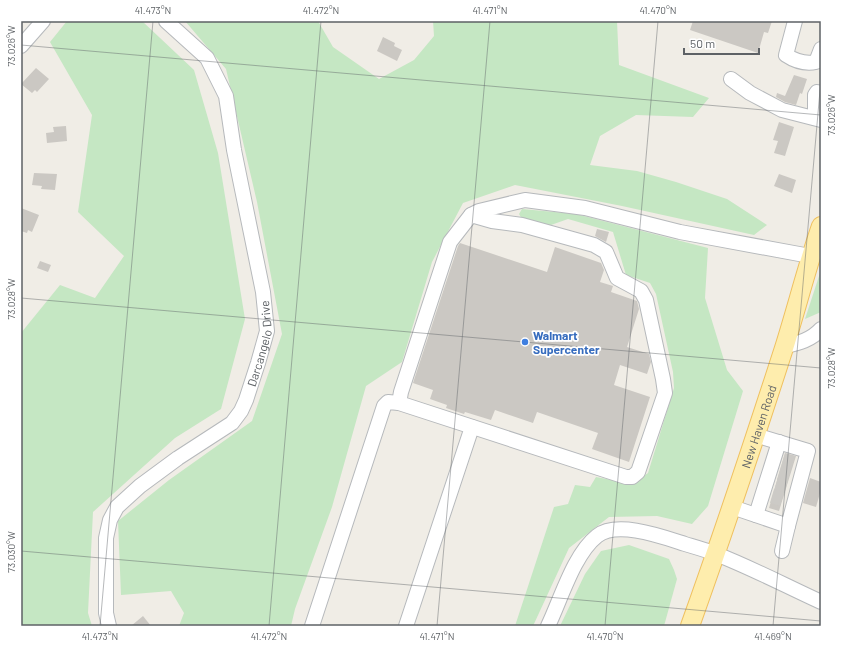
<svg xmlns="http://www.w3.org/2000/svg" width="842" height="647" viewBox="0 0 842 647" font-family="Barlow,sans-serif">
	<style>
		.green { fill: #c5e7c3 }
		.building { fill: #cbc8c3 }
		.lines { fill: none; stroke-linecap: round; stroke-linejoin: round }
		.minor-tunnel { stroke: #cccac6; stroke-width: 14; stroke-dasharray: 14 7; stroke-linecap: butt }
		.minor-casing { stroke: #b6b9bc; stroke-width: 16 }
		.major-casing { stroke: #efc05f; stroke-width: 20 }
		.minor { stroke: #fff; stroke-width: 14 }
		.major { stroke: #feedad; stroke-width: 18 }
		.ticks { fill: none; stroke: #5e6266; stroke-width: 1; stroke-opacity: 0.45 }
		.shop-dot { fill: #3f7fe0; stroke: #fff; stroke-width: 1.5 }
		.labels { text-anchor: middle; dominant-baseline: central; stroke-width: 3.5; stroke-linejoin: round; paint-order: stroke }
		.shop-label { font-size: 12px; font-weight: bold; fill: #366cbe; stroke: #fff; text-anchor: start }
		.street-label { font-size: 12px; fill: #5e6266; stroke: #fff }
		.neatline { fill: none; stroke: #5e6266; stroke-width: 1.5 }
		.ticks-label { font-size: 10px; text-anchor: middle; fill: #5e6266 }
	</style>
	<rect width="100%" height="100%" fill="#f0ede6"/>
	<g class="green">
		<polygon points="67,21 142,21 194,70 218,153 245,319 221,409 175,438 93,512 88,613 92,626 21,626 21,333 60,285 95,298 124,256 78,212 92,115 50,42"/>
		<polygon points="185,21 318,21 333,47 379,79 414,60 434,36 433,21 617,21 619,65 709,98 693,117 636,115 600,136 590,165 637,171 676,182 727,199 767,225 754,235 622,206 515,185 463,203 432,262 402,362 366,386 332,507 295,609 291,626 179,626 184,613 171,591 121,595 118,521 169,480 252,421 282,334 257,202 226,69"/>
		<polygon points="522,209 576,214 708,248 705,298 727,370 743,391 708,506 692,524 657,516 609,517 569,548 533,626 515,626 554,507 568,504 575,485 590,487 596,477 633,484 648,473 674,388 673,372 656,294 650,283 626,275 613,232 568,219 551,225 539,227 524,222 519,214"/>
		<polygon points="821,270 821,312 805,319"/>
		<polygon points="629,545 669,559 674,570 677,579 664,626 560,626 585,574 601,551"/>
	</g>
	<g class="building">
		<polygon points="693,21 772,21 768,33 764,32 758,53 690,30"/>
		<polygon points="383,37 395,43 394,46 402,50 397,61 377,51"/>
		<polygon points="36,68 49,79 37,92 35,90 32,93 21,84"/>
		<polygon points="794,75 807,79 802,94 800,93 796,105 785,102 776,97 777,93 785,96"/>
		<polygon points="779,122 794,127 785,156 774,153 778,141 773,140"/>
		<polygon points="66,126 67,141 47,143 46,133 54,132 53,127"/>
		<polygon points="34,173 57,174 55,190 41,189 42,186 32,185"/>
		<polygon points="779,174 796,180 792,193 774,186"/>
		<polygon points="21,208 39,215 32,232 28,230 27,233 21,231"/>
		<polygon points="597,229 609,232 606,242 595,236"/>
		<polygon points="460,243 547,272 555,247 601,263 604,270 600,282 613,286 611,292 637,301 639,309 627,347 649,354 651,362 647,374 620,365 614,385 650,397 629,462 592,449 598,433 537,412 533,423 495,410 491,420 465,412 464,414 446,408 447,405 430,399 433,390 413,383 458,246"/>
		<polygon points="40,261 51,265 48,272 37,268"/>
		<polygon points="785,453 796,456 779,511 769,508"/>
		<polygon points="810,478 821,482 821,490 816,507 803,503"/>
		<polygon points="143,616 151,626 131,626"/>
	</g>
	<g class="lines">
		<g class="minor-tunnel">
			<polyline points="783,460 793,463"/>
			<polyline points="779,473 789,476"/>
			<polyline points="776,484 786,487"/>
			<polyline points="772,496 782,499"/>
		</g>
		<g class="minor-casing">
			<g id="minor">
				<path d="M795,21L786,55C795,61 806,64 816,62L821,49"/>
				<polyline points="21,46 43,21"/>
				<polyline points="731,79 750,93 782,110 821,120"/>
				<polyline points="815,118 815,95 817,92 821,93"/>
				<path d="M785,346C799,343 811,340 821,329"/>
				<polyline points="399,403 401,392 450,242 471,215 479,211 525,200 585,208 680,232 810,256"/>
				<polyline points="732,507 788,526 808,451 755,435"/>
				<polyline points="756,515 779,442"/>
				<polyline points="782,551 788,526"/>
				<path id="s1" d="M109,626L106,613V538L110,520L117,507L140,486L178,458L232,423L241,411L246,400L258,363L267,331L263,292L234,150L226,96L207,58L166,21"/>
				<polyline points="312,626 384,406 388,402 399,403 626,477 632,477 638,472 665,393 663,379 646,300 641,291 617,278 606,252 594,245 522,225 492,221 471,215"/>
				<polyline points="406,626 472,427"/>
				<path d="M548,626C561,599 574,554 597,536C617,520 663,537 685,544C695,547 706,550 716,554C752,568 786,586 821,602"/>
			</g>
		</g>
		<g class="major-casing">
			<g id="major">
				<path id="s2" d="M690,626C723,534 754,441 784,348C797,307 807,266 821,226"/>
			</g>
		</g>
		<use href="#minor" class="minor"/>
		<use href="#major" class="major"/>
	</g>
	<path class="ticks" d="M21,45L821,115M21,298L821,368M21,551L821,621M100,626L153,21M269,626L321,21M437,626L490,21M605,626L658,21M773,626L821,79"/>
	<circle class="shop-dot" cx="525" cy="342" r="4"/>
	<g class="labels">
		<g class="shop-label">
			<text x="533" y="335">Walmart<tspan x="533" dy="14">Supercenter</tspan></text>
		</g>
		<g class="street-label">
			<text stroke="none"><textPath href="#s1" startOffset="350">Darcangelo Drive</textPath></text>
			<text stroke="none"><textPath href="#s2" startOffset="211">New Haven Road</textPath></text>
		</g>
	</g>
	<rect width="842" height="647" fill="none" stroke="#ffffff" stroke-width="44"/>
	<path d="M684 48v6h75v-6" fill="none" stroke="#5e6266" stroke-width="2"/>
	<text x="690" y="48" font-size="12" fill="#5e6266" stroke="#ffffff" stroke-width="3" paint-order="stroke">50 m</text>
	<rect x="22" y="22" width="798" height="603" class="neatline"/>
	<g class="ticks-label">
		<text x="153" y="14">41.473°N</text>
		<text x="321" y="14">41.472°N</text>
		<text x="490" y="14">41.471°N</text>
		<text x="658" y="14">41.470°N</text>
		<text transform="translate(11 46) rotate(-90)" y="4">73.026°W</text>
		<text transform="translate(831 115) rotate(-90)" y="4">73.026°W</text>
		<text transform="translate(11 299) rotate(-90)" y="4">73.028°W</text>
		<text transform="translate(831 368) rotate(-90)" y="4">73.028°W</text>
		<text transform="translate(11 552) rotate(-90)" y="4">73.030°W</text>
		<text x="100" y="640">41.473°N</text>
		<text x="269" y="640">41.472°N</text>
		<text x="437" y="640">41.471°N</text>
		<text x="605" y="640">41.470°N</text>
		<text x="773" y="640">41.469°N</text>
	</g>
</svg>
